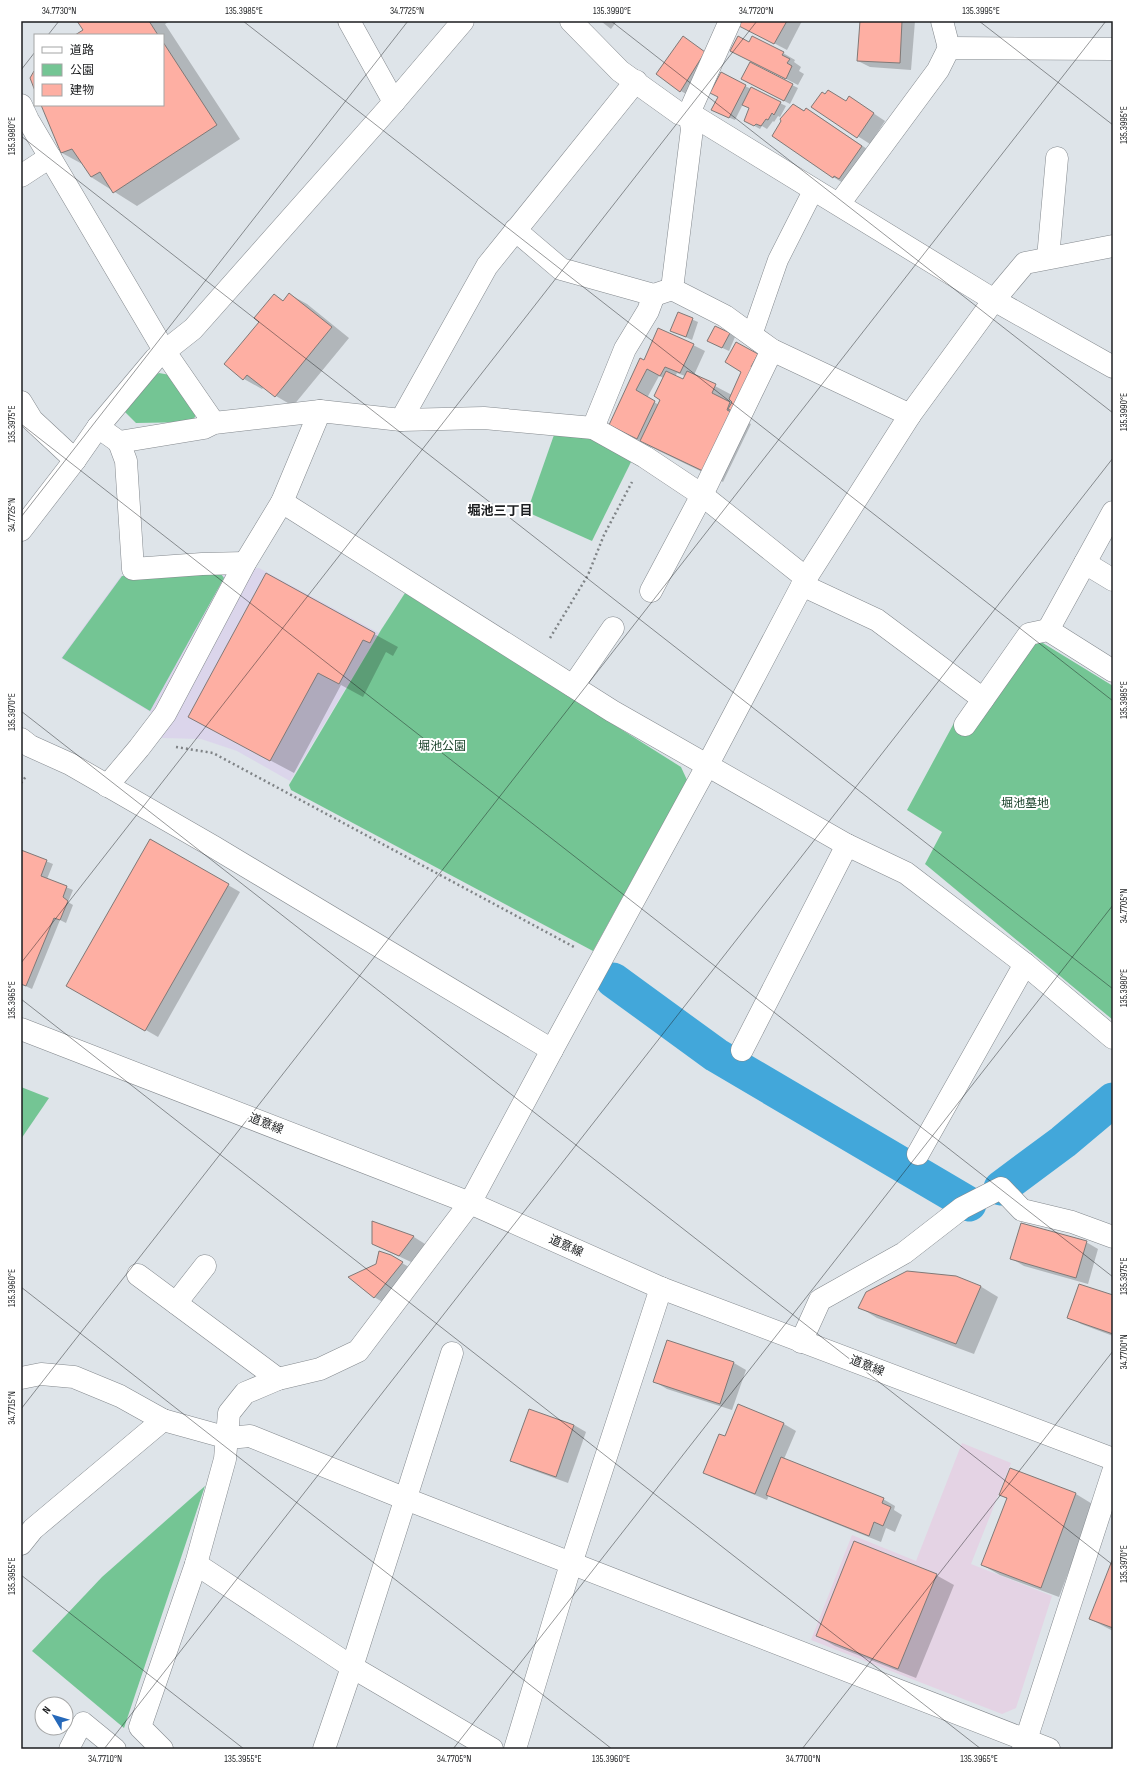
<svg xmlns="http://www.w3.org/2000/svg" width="1134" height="1770" viewBox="0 0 1134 1770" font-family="'Sofia Sans Condensed','Noto Sans JP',sans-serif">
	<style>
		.commercial { fill: #e4d3e4 }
		.education { fill: #dbd5eb }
		.green { fill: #74c594 }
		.shadow { fill: #0003; fill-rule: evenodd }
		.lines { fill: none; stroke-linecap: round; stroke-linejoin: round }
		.canal { stroke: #42a7da; stroke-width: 35 }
		.building { fill: #feafa3; stroke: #807977 }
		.service-casing { stroke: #84898e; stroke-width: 21 }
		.minor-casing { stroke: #84898e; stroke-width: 23 }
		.tertiary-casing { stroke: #84898e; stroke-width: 23 }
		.path { stroke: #7f8386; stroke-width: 2.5; stroke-dasharray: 2 3; stroke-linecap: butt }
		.service { stroke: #fff; stroke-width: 20 }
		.minor { stroke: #fff; stroke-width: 22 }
		.tertiary { stroke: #fff; stroke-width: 22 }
		.ticks { fill: none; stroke: #1b1d1f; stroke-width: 1; stroke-opacity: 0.45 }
		.labels { text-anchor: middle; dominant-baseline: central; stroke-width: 4; stroke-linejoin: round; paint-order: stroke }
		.park-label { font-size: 12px; fill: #1d442d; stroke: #fff }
		.street-label { font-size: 12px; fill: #1b1d1f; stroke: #fff }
		.neighbourhood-label { font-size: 13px; font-weight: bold; fill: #1b1d1f; stroke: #fff }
		.neatline { fill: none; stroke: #1b1d1f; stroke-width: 1.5 }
		.ticks-label { font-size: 10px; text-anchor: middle; fill: #1b1d1f }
	</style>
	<rect width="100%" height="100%" fill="#dee4e9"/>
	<polygon class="commercial" points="962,1443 1011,1463 971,1564 1052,1596 1016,1708 1002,1714 811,1640 852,1535 916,1561"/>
	<polygon class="education" points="259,568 379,633 290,781 237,751 201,739 162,738 152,713 61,658 121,576"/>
	<g class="green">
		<polygon points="159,373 170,375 196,415 192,422 136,423 125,412 148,380"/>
		<polygon points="555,432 584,432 632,460 592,541 527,512"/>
		<polygon points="221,574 224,578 150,711 62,658 122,576"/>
		<polygon points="405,593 681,767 687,780 593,951 291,790 289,785 381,630"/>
		<polygon points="1038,640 1113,686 1113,1020 925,864 942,832 907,810 954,723 971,732"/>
		<polygon points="21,1087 49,1098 21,1139"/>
		<polygon points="205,1486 124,1728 32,1651 102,1577"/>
	</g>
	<g class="shadow">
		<polygon points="78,21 170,21 165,24 240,139 137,206 91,177 84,165 62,153 42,105 163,105 163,35 76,35 84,30"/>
		<polygon points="603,21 617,21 611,29 602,22"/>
		<polygon points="743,21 802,21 787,50 753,32"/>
		<polygon points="861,21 915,21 911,70 870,67 858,61"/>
		<polygon points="683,38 717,60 693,98 681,91"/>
		<polygon points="750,43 783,53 795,60 794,62 801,67 799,71 804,74 798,85 743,57"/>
		<polygon points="748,82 792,85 798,88 790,104"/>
		<polygon points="745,86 786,106 780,117 778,116 774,122 773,121 767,129 762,126 760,129 751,124 750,108 743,104 735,120 718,113"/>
		<polygon points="846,102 861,105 885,121 870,144 812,107"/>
		<polygon points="794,105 805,111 806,109 818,116 873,153 845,184 833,177"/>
		<polygon points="289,294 307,304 349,338 293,406 276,396 264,387 262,389 244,379 260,322 274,295 284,301"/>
		<polygon points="678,313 698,322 692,340 672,331"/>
		<polygon points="729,333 735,337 729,351 714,344"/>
		<path d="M736,343L763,358L745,421L751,424L723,482L659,451L623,432L645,361L693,345L705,351L694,375L732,395L742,372ZM677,373L685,376L683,381L675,377ZM659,376L664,378L661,399L659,405L647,398ZM731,400L733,401L732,404L730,403Z"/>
		<polygon points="266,575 398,647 393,656 386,652 363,697 341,685 294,773 213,730"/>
		<polygon points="150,840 240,892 158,1037 68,985"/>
		<polygon points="21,851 53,864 47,879 73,890 68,902 73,905 66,923 60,920 32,989 21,984"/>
		<polygon points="373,1222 414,1237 425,1244 411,1262 373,1244"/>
		<polygon points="1086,1242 1098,1249 1088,1284 1024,1266 1012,1259"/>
		<polygon points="390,1256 414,1270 386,1304 374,1297 377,1264"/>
		<polygon points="980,1286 998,1297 974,1354 877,1318 859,1307"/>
		<polygon points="1113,1296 1113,1336 1081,1324 1069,1317"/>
		<polygon points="668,1341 734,1363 746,1370 732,1410 667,1389 655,1382"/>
		<polygon points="739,1405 784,1424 796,1431 784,1459 883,1499 895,1506 894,1510 902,1515 895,1532 886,1528 881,1542 779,1501 769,1495 767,1500 716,1479 704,1472 725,1438"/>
		<polygon points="574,1425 586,1432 568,1483 524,1467 511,1460"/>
		<polygon points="1010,1469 1076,1494 1094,1505 1059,1597 1000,1575 982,1565 1007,1499 1000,1495"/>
		<polygon points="1113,1561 1113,1631 1090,1619"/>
		<polygon points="936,1575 954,1585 916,1678 835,1646 817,1636"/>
	</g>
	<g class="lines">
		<g class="canal">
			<polyline points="613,980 716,1055 969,1204"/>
			<polyline points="1001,1188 1063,1142 1113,1100"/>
		</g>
	</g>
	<g class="building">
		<polygon points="77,21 149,21 158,35 75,35 83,30"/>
		<polygon points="742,21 787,21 774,44 739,26"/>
		<polygon points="860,21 902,21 900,63 857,61"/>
		<polygon points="683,36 705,52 680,92 656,74"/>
		<polygon points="738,36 749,42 752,36 784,52 782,55 790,59 787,63 792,66 786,79 730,51"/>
		<polygon points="163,42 217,125 113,193 100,172 91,177 72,149 61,153 41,105 163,105"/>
		<polygon points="750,62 793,84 784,101 741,79"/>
		<polygon points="34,71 35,71 35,91 30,78"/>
		<polygon points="721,72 746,85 729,118 711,110 718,97 710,93"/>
		<polygon points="751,87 781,102 774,115 772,113 768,120 766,119 761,126 756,124 754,126 744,121 749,108 742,105"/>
		<polygon points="828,90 846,101 849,96 874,113 857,138 811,107 822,92 825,94"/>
		<polygon points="793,104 804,111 806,108 862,146 839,179 834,176 833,178 772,136 781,121 780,119"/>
		<polygon points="289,293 332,327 275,397 247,375 243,380 224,364 259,322 254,318 274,294 283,301"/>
		<polygon points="678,312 693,318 686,337 670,331"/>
		<polygon points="715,326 730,333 722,348 707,341"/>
		<polygon points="658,328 694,344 680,373 665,367 660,376 647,369 636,390 655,401 637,439 609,425 640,358 644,360"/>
		<polygon points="736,342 758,354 751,367 754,369 734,412 728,409 732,402 729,399 741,372 725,362"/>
		<polygon points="666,371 683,379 687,371 716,384 712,393 730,402 727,410 733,413 705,472 640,441 660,400 654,396"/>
		<polygon points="266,573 375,633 370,643 363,640 339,684 318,673 270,761 188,717"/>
		<polygon points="150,839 229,884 145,1031 66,986"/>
		<polygon points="21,850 47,860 41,876 67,886 63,897 68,901 60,920 54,918 26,986 21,984"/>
		<polygon points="372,1221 414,1236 399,1256 372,1244"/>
		<polygon points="1021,1223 1087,1241 1076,1278 1010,1259"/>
		<polygon points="379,1251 391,1255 403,1262 374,1298 348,1277 376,1264"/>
		<polygon points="907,1271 956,1276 981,1286 956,1344 858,1308 866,1292"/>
		<polygon points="1079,1284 1113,1295 1113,1334 1067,1318"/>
		<polygon points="667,1340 734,1362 720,1404 653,1382"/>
		<polygon points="738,1404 784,1423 755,1494 703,1473 719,1434 725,1436"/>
		<polygon points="529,1409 574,1425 556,1477 510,1461"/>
		<polygon points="781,1457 884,1498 882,1503 891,1507 883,1526 874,1522 869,1536 766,1495"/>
		<polygon points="1010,1468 1076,1493 1041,1588 981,1565 1007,1498 999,1495"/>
		<polygon points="854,1541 937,1574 898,1669 816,1636"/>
		<polygon points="1113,1558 1113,1628 1089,1619"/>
	</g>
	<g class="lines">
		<g class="service-casing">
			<g id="service">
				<polyline points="752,335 778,260 814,189"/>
				<polyline points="69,1749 83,1722 116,1749"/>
			</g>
		</g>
		<g class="minor-casing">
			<g id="minor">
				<polyline points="349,21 394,102"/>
				<polyline points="571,21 620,71 680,114 689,113 994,300 1113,367"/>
				<polyline points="942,21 949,48"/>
				<polyline points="21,105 28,120 165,352 214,423"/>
				<polyline points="21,176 50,157"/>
				<polyline points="839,204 938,70 949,48 1113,49"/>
				<polyline points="515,230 561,269 654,295 672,289 725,316 772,350 910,415"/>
				<polyline points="1048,258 1057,158"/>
				<polyline points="672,289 692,129 689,113 730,21"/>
				<polyline points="21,402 32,420 75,460"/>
				<polyline points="401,420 487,266 636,81"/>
				<polyline points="98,427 119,442 204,428 214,423 320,411 401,420 484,418 593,428 645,457 702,495 806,578"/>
				<polyline points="593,428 625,349 648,311 654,295"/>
				<polyline points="119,442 126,461 133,569 202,564 245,563"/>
				<polyline points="282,502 612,711 847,845 906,873 1025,964 1113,1038"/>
				<polyline points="21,530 75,460 98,427 155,359 193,329 394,102 463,21"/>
				<polyline points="1085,563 1113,580"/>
				<polyline points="802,585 877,620 983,699"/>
				<polyline points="651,591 702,495 772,350"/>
				<polyline points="1048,630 1113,512"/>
				<polyline points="573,686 613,628"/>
				<polyline points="965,725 1029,634 1048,630 1113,671"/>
				<polyline points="21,739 30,746 70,764 214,847 552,1050 470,1203 358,1351 320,1369 278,1379 245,1393 229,1413 225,1459 196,1564 140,1727 162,1749"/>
				<polyline points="107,786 139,748 165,714 245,563 282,502 320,411"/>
				<polyline points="552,1050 707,766 806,578 910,415 994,300 1025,263 1113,246"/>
				<polyline points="742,1050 847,845"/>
				<polyline points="918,1154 1025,964"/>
				<polyline points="138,1275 278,1379"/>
				<polyline points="176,1303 205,1266"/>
				<polyline points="801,1342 820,1300 904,1253 962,1208 1001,1188 1022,1210 1072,1222 1113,1237"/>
				<polyline points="21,1378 41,1374 74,1377 120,1396 163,1420 228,1438 250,1436 406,1499 1049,1749"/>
				<polyline points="21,1544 33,1529 163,1420"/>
				<polyline points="196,1564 352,1667 492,1749"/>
				<polyline points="324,1749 352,1667 452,1353"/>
				<polyline points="515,1749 571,1564 661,1288"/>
			</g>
		</g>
		<g class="tertiary-casing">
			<g id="tertiary">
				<polyline points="21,1029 470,1203 661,1288 1113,1459"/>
				<polyline points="1023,1749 1113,1472"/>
			</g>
		</g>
		<g class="path">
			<polyline points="550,638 588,575 604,535 632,482"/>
			<polyline points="176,747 213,753 576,948"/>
			<polyline points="21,783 27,775"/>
		</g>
		<use href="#service" class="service"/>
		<use href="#minor" class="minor"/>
		<use href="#tertiary" class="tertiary"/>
	</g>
	<path class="ticks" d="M243,21L1113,701M611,21L1113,413M979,21L1113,125M48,35L59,21M21,70L35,52M21,136L1113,989M21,424L1113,1277M21,517L408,21M21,711L1113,1565M21,963L757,21M21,999L981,1749M21,1287L612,1749M21,1409L1106,21M21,1575L244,1749M104,1749L1113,458M453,1749L1113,905M802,1749L1113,1351"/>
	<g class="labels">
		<g class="park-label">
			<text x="442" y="746">堀池公園</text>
			<text x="1025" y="803">堀池墓地</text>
		</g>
		<g class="street-label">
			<text transform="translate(266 1124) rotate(21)">道意線</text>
			<text transform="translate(566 1246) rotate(24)">道意線</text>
			<text transform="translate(867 1366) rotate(21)">道意線</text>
		</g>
		<g class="neighbourhood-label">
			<text x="500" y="511">堀池三丁目</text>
		</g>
	</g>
	<rect width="1134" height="1770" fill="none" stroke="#ffffff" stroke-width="44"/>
	<rect x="34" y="34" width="130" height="72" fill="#ffffff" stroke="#a4a5a5"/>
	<rect x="42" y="47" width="20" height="6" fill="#ffffff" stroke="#a4a5a5"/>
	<text x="70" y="54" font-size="12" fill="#1b1d1f">道路</text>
	<rect x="42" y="64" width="20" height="12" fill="#74c594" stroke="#a4a5a5"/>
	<text x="70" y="74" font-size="12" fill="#1b1d1f">公園</text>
	<rect x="42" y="84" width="20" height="12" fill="#feafa3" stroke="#a4a5a5"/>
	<text x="70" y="94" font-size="12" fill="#1b1d1f">建物</text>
	<g transform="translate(54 1716) rotate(308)"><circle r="19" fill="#ffffff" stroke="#a4a5a5"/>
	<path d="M0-3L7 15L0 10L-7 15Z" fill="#2669ba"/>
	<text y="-6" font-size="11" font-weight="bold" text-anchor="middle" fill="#1b1d1f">N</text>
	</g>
	<rect x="22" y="22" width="1090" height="1726" class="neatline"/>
	<g class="ticks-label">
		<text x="59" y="14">34.7730°N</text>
		<text x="244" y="14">135.3985°E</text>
		<text x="407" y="14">34.7725°N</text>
		<text x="612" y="14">135.3990°E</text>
		<text x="756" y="14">34.7720°N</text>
		<text x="981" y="14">135.3995°E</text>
		<text transform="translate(1123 125) rotate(-90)" y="4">135.3995°E</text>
		<text transform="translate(11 136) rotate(-90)" y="4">135.3980°E</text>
		<text transform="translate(1123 412) rotate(-90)" y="4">135.3990°E</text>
		<text transform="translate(11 424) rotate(-90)" y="4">135.3975°E</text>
		<text transform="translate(11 515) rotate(-90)" y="4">34.7725°N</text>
		<text transform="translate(1123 700) rotate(-90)" y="4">135.3985°E</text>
		<text transform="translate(11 712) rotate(-90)" y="4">135.3970°E</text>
		<text transform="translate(1123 906) rotate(-90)" y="4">34.7705°N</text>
		<text transform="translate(1123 988) rotate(-90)" y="4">135.3980°E</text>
		<text transform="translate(11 1000) rotate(-90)" y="4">135.3965°E</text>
		<text transform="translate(1123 1276) rotate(-90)" y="4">135.3975°E</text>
		<text transform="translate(11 1288) rotate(-90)" y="4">135.3960°E</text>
		<text transform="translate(1123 1352) rotate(-90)" y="4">34.7700°N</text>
		<text transform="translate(11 1408) rotate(-90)" y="4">34.7715°N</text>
		<text transform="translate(1123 1564) rotate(-90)" y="4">135.3970°E</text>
		<text transform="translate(11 1576) rotate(-90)" y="4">135.3955°E</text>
		<text x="105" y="1762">34.7710°N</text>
		<text x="243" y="1762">135.3955°E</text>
		<text x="454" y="1762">34.7705°N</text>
		<text x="611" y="1762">135.3960°E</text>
		<text x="803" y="1762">34.7700°N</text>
		<text x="979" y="1762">135.3965°E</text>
	</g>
</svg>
